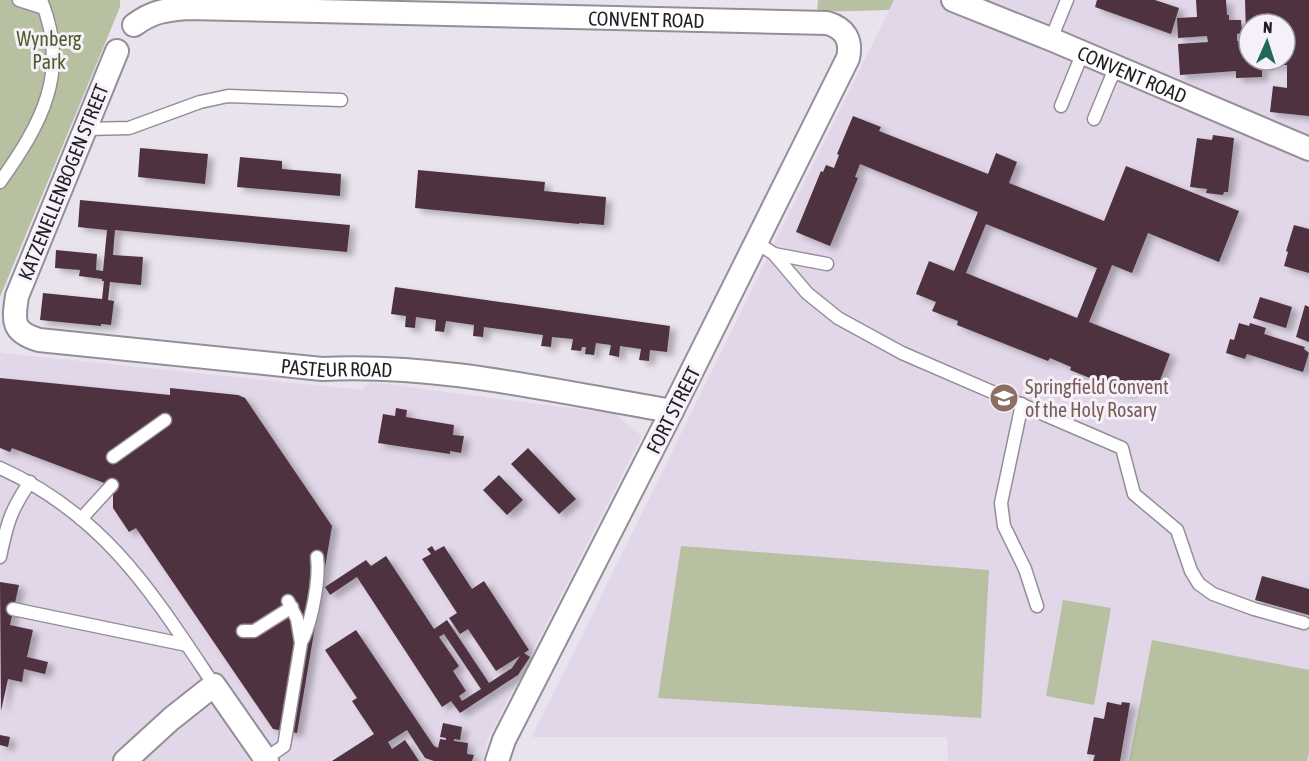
<svg xmlns="http://www.w3.org/2000/svg" width="1309" height="761" viewBox="0 0 1309 761" font-family="'Asap Condensed',sans-serif">
	<style>
		.built { fill: #e1d7e8; fill-rule: evenodd }
		.green { fill: #b7c0a0 }
		.building { fill: #4f3241; fill-rule: evenodd; filter: url(#shadow) }
		.lines { fill: none; stroke-linecap: round; stroke-linejoin: round }
		.service-casing { stroke: #948e98; stroke-width: 15 }
		.minor-casing { stroke: #948e98; stroke-width: 26 }
		.service { stroke: #fff; stroke-width: 12 }
		.minor { stroke: #fff; stroke-width: 22 }
		.labels { text-anchor: middle; dominant-baseline: central; stroke-width: 6; stroke-linejoin: round; paint-order: stroke }
		.street-label { font-size: 20px; fill: #211f23; stroke: #f6f0fa }
		.park-label { font-size: 20px; fill: #4f5b26; stroke: #f6f0fa }
		.education-label { font-size: 20px; fill: #785e54; stroke: #f6f0fa; text-anchor: start }
	</style>
	<defs>
		<filter id="shadow"><feDropShadow dx="6" dy="4" stdDeviation="3" flood-color="#0004"/></filter>
	</defs>
	<rect width="100%" height="100%" fill="#e9e3ed"/>
	<g class="built">
		<path d="M894,0H1309V761H948L947,737H532ZM1249,24H1285V60H1249Z"/>
		<polygon points="0,350 2,353 362,390 371,382 615,414 642,436 487,741 483,761 0,761"/>
	</g>
	<g class="green">
		<polygon points="0,0 120,0 120,7 0,297"/>
		<polygon points="818,0 894,0 889,10 817,12"/>
		<polygon points="681,546 989,570 981,718 658,698"/>
		<polygon points="1063,600 1111,608 1094,705 1046,696"/>
		<polygon points="1152,640 1309,670 1309,752 1307,761 1129,761"/>
	</g>
	<g class="building">
		<polygon points="1097,0 1155,0 1179,8 1171,34 1095,7"/>
		<polygon points="1196,0 1226,0 1227,15 1229,15 1229,20 1241,20 1242,33 1237,34 1237,41 1249,41 1249,60 1285,60 1285,24 1249,24 1249,35 1246,35 1245,0 1309,0 1309,116 1270,112 1273,86 1287,88 1287,65 1262,67 1262,77 1236,78 1236,71 1180,75 1178,44 1208,42 1207,36 1178,38 1177,18 1197,17"/>
		<path d="M853,116L881,127L879,131L988,174L996,153L1008,158L1017,162L1009,183L1104,221L1126,166L1239,211L1219,262L1148,233L1132,273L1112,265L1089,322L1170,354L1156,391L1135,382L1130,394L1070,370L1071,367L1050,358L1048,361L957,325L958,321L932,311L936,302L916,294L929,261L954,271L978,212L860,164L855,177L858,178L830,246L796,232L821,171L823,172L826,165L834,168L839,155L837,154ZM986,224L1097,268L1077,318L966,273Z"/>
		<polygon points="1213,135 1234,138 1228,192 1224,192 1223,195 1206,193 1207,189 1190,187 1197,138 1212,140"/>
		<polygon points="140,148 208,154 205,184 138,177"/>
		<polygon points="240,157 282,161 282,169 341,174 340,196 237,187"/>
		<polygon points="418,170 545,182 544,191 606,197 604,225 579,223 579,224 415,208"/>
		<polygon points="80,200 350,225 347,252 115,230 113,255 143,257 141,285 110,282 108,300 114,301 111,325 101,324 101,326 40,320 43,293 102,299 104,281 102,281 102,279 79,276 80,270 55,268 56,250 97,254 96,270 103,271 107,230 78,227"/>
		<polygon points="1294,225 1309,229 1309,273 1284,266 1288,252 1286,251"/>
		<polygon points="395,287 670,326 667,352 650,350 649,361 639,360 641,349 620,346 619,357 609,355 611,345 596,343 594,355 585,354 586,347 582,347 581,351 571,350 573,339 552,337 551,347 541,346 543,335 484,327 483,337 473,336 474,325 446,321 444,332 435,331 436,320 416,317 415,328 405,327 406,316 391,314"/>
		<polygon points="1260,297 1292,307 1286,328 1253,318"/>
		<polygon points="1305,305 1309,307 1309,342 1296,337"/>
		<polygon points="1239,323 1249,326 1250,323 1266,328 1264,334 1305,347 1304,349 1309,353 1303,372 1247,354 1245,359 1226,353 1230,339 1234,340"/>
		<polygon points="0,378 170,395 170,388 238,395 245,398 332,526 297,733 273,729 136,528 129,532 113,508 113,494 118,490 115,487 12,448 10,452 0,448"/>
		<polygon points="396,408 407,410 406,417 454,425 453,435 464,436 461,453 450,451 450,454 378,443 383,414 395,416"/>
		<polygon points="528,448 576,499 559,514 511,464"/>
		<polygon points="499,475 523,500 507,515 483,490"/>
		<path d="M432,546L435,551L444,546L472,589L484,581L529,650L524,653L530,657L518,675L460,713L451,701L442,707L357,577L330,595L325,587L366,560L371,566L386,556L434,629L447,620L489,683L512,668L520,656L496,671L468,629L460,634L449,618L457,613L422,559L431,554L427,549ZM444,634L481,689L462,701L459,696L466,691L453,671L459,666L439,637Z"/>
		<polygon points="1262,576 1309,589 1309,615 1255,600"/>
		<polygon points="0,582 19,585 10,625 33,630 27,657 48,662 45,674 24,669 22,682 8,679 1,711"/>
		<polygon points="356,630 434,746 438,748 440,739 446,740 446,738 440,737 443,723 462,727 460,740 454,739 454,741 468,743 467,754 474,755 472,761 434,761 425,758 407,730 388,742 392,749 405,740 419,761 332,761 374,734 352,701 357,698 325,650"/>
		<polygon points="1107,702 1121,705 1122,702 1130,703 1120,761 1093,761 1095,755 1087,754 1094,717 1104,719"/>
		<polygon points="0,735 10,737 8,747 0,745"/>
	</g>
	<g class="lines">
		<g class="service-casing">
			<g id="service">
				<polyline points="19,0 44,8"/>
				<polyline points="1051,39 1067,0"/>
				<polyline points="1061,106 1083,52"/>
				<polyline points="1094,119 1111,78 1116,73 1124,71"/>
				<polyline points="86,129 129,128 200,102 228,96 341,100"/>
				<path d="M0,182C41,124 71,72 41,0"/>
				<polyline points="756,242 774,254 807,293 838,318 902,353 1122,448 1134,494 1177,530 1191,571 1199,584 1213,594 1254,609 1304,623"/>
				<polyline points="774,254 827,264"/>
				<polyline points="1022,404 1001,503 1004,526 1025,569 1037,606"/>
				<polyline points="113,457 165,420"/>
				<path d="M0,468C105,515 153,594 214,685"/>
				<polyline points="81,519 112,485"/>
				<path d="M0,557C7,524 10,511 30,482"/>
				<polyline points="13,609 187,645"/>
				<polyline points="243,631 254,631 292,607"/>
				<path d="M303,639C312,619 320,579 317,557"/>
				<polyline points="265,759 284,746 301,643 297,619 288,601"/>
			</g>
		</g>
		<g class="minor-casing">
			<g id="minor">
				<path id="s1" d="M953,0L1053,40L1309,149"/>
				<path id="s2" d="M134,25C153,11 165,10 188,8L827,23C845,28 852,40 848,58L672,411L504,740L497,761"/>
				<path id="s3" d="M117,51L17,296C13,322 12,332 39,340L322,369C439,363 557,392 672,411"/>
				<polyline points="125,761 171,719 214,685 267,761"/>
			</g>
		</g>
		<use href="#service" class="service"/>
		<use href="#minor" class="minor"/>
	</g>
	<defs>
		<g id="school-disc" transform="scale(1.5)"><circle r="9.5" fill="#8d6e63" stroke="#f6f0fa"/><path d="M0-5L7-2L0 1L-7-2ZM-4 1L0 2.5L4 1V4Q0 6-4 4Z" fill="#fff"/></g>
	</defs>
	<g fill-rule="evenodd">
		<use href="#school-disc" x="1004" y="398"/>
	</g>
	<g class="labels">
		<g class="street-label">
			<text stroke="none"><textPath href="#s2" startOffset="516">CONVENT ROAD</textPath></text>
			<text stroke="none"><textPath href="#s1" startOffset="194">CONVENT ROAD</textPath></text>
			<text transform="translate(63 182) rotate(-68)">KATZENELLENBOGEN STREET</text>
			<text stroke="none"><textPath href="#s3" startOffset="621">PASTEUR ROAD</textPath></text>
			<text transform="translate(673 410) rotate(-63)">FORT STREET</text>
		</g>
		<g class="park-label">
			<text x="49" y="38">Wynberg<tspan x="49" dy="23">Park</tspan></text>
		</g>
		<g class="education-label">
			<text x="1025" y="386">Springfield Convent<tspan x="1025" dy="23">of the Holy Rosary</tspan></text>
		</g>
	</g>
	<g transform="translate(1267 42) rotate(3)"><circle r="28" fill="#f6f0fa" stroke="#a19ca4" stroke-width="1.5"/>
	<path d="M0-4.5L10 22L0 15L-10 22Z" fill="#21685c"/>
	<text y="-9" font-size="16" font-weight="bold" text-anchor="middle" fill="#211f23">N</text>
	</g>
</svg>
